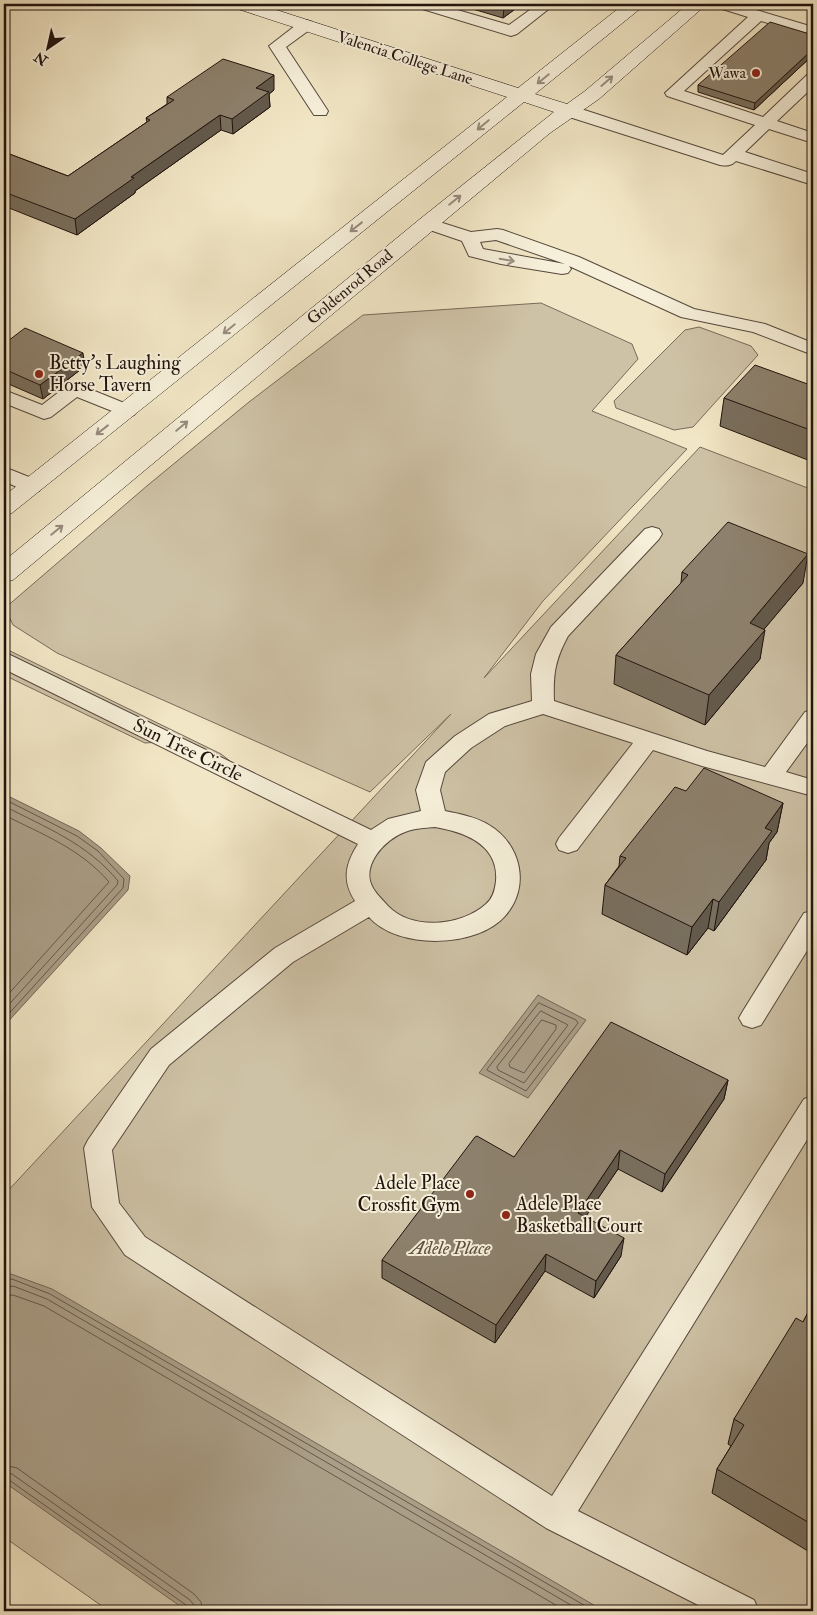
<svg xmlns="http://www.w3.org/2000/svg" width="817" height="1615" viewBox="0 0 817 1615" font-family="'IM FELL Double Pica',serif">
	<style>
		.green { fill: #cec2a6; stroke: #786a5a }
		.water { fill: #aa9e87; stroke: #736657 }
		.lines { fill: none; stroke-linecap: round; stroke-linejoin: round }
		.shore { stroke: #66584a; stroke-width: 1 }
		.lane-casing { stroke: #55483c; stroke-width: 2 }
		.secondary-casing { stroke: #21130e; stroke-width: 1 }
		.lane { fill: #f6efd9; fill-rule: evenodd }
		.secondary { fill: #f6efd9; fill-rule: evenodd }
		.wall { fill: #796f5e; stroke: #21130e }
		.shaded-wall { fill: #635a4c; stroke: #21130e }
		.building { fill: #8d816d; stroke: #21130e }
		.oneway { stroke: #968c7e }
		.poi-dot { fill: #8f2418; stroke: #f6efd9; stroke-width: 2 }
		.labels { text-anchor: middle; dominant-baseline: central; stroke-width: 4; stroke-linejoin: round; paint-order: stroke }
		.far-street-label { font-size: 16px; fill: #21130e; stroke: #f6efd9 }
		.far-poi-label { font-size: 16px; fill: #21130e; stroke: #f6efd9; text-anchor: end }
		.poi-label { font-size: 19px; fill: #21130e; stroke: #f6efd9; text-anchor: start }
		.street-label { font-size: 19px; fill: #21130e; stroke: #f6efd9 }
		.park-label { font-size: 19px; font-style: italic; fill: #5e5043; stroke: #f6efd9 }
	</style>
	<rect width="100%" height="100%" fill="#f1e6c5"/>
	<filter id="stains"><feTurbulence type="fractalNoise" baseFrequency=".004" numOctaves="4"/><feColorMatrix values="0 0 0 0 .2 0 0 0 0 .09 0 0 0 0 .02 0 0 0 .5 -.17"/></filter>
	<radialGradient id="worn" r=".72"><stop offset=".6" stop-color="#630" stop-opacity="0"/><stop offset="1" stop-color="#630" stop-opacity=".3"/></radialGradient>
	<g class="green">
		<polygon points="541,303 632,344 638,359 592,411 687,449 543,601 484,678 700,447 813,490 813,1611 109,1611 4,1537 4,1195 451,714 370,792 57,653 13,625 5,608 148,485 249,402 363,315"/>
		<polygon points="699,327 751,346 758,355 693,427 674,430 616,408 614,401 685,330"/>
		<polygon points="4,648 221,754 230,761 225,768 161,742 145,743 4,675"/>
	</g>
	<g class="water">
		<polygon points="4,794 79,831 101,848 130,876 128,890 4,1026"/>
		<polygon points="538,995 586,1020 528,1098 479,1073"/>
		<polygon points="11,1274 52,1289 604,1611 187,1611 4,1482 4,1278"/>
	</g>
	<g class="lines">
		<g class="shore">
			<polyline points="4,799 77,836 98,851 124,879 123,888 4,1019"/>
			<path d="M4,806C45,827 88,844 118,881L117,885L4,1010"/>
			<path d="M4,815C42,834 81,849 109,882L4,999"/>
			<polygon points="539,1003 576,1020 578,1023 526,1091 487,1070"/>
			<polygon points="541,1011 568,1025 524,1083 498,1070 497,1067"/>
			<polygon points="542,1020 556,1025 556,1029 524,1073 510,1067 509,1064"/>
			<polyline points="4,1282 12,1279 50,1294 594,1611"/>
			<polyline points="4,1288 13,1286 47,1299 581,1611"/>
			<polyline points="4,1296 13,1295 44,1306 566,1611"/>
			<polyline points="4,1465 17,1468 194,1594 201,1602 203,1611"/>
			<polyline points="4,1472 12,1474 190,1600 194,1605 195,1611"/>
			<polyline points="4,1479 9,1480 186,1605 189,1611"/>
		</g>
		<g class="lane-casing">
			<g id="lane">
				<path d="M262,4H281C275,11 264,15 256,13L253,10Z"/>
				<polygon points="413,4 437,4 509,25 538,4 555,4 517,34 511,36 416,7"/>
				<path d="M713,4H736L813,27V37L761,21L684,91L763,117L807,75L813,73V87L777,121L813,133V143L769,129L745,152L813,174V185L736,161C731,166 727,166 720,165L563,115L561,111L563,107H575L723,155L755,125L667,96L665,93L748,17L716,7Z"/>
				<polygon points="306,20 312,22 314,25 312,28 286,47 328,111 326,115 314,115 269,46 300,22"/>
				<path d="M427,218L471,232L497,229L503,230L579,257L694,309L765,324L813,343V355L753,332L681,317L569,266L571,269L568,273L562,274L501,264L469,256L462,241L421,227L418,223L421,219ZM496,240L565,264L483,249L480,242Z"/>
				<polygon points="75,383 134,407 137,411 134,415 127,417 77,397 51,417 44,419 4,403 4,390 42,405 68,385"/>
				<polygon points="4,467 39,481 42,486 39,491 32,492 25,491 4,481"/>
				<path d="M652,527L659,529L662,534L659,539L568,636C555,660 553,674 554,701L707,751L765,767L805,712L813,710V735L786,772L813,780V796L702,766L653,750L577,850L568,853L559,850L556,844L559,838L633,743L543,714L505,726L471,748L445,772L440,790L445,811C460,814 476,817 489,825C521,844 531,887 505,916C477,948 398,950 369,917L293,962L169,1065L112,1150L119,1203L145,1237L552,1496L804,1099L813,1096V1130L578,1511L754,1600L759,1611H710L546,1528L125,1255L92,1207L84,1148L88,1140L151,1049L275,948L355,901C342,881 345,864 358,844L4,669V652L371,830L388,819L421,811L416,790L426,762L455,736L489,714L532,701L531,674L536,654L551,627L645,529ZM435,827C464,832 499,844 496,881C495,890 493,898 486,904C462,926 412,931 388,906C383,900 377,895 373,888C360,866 385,839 405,832C414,828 425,828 435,827Z"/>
				<polygon points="813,911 813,941 761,1025 752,1028 743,1025 739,1018 743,1011 804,913"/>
			</g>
		</g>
		<g class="secondary-casing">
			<polygon id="secondary" points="232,4 258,4 518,88 624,4 644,4 641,8 535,94 567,104 585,91 688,4 707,4 599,99 550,133 13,580 4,582 4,561 420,219 554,112 524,102 12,513 4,516 4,496 507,97 235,8"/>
		</g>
		<use href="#lane" class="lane"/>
		<use href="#secondary" class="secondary"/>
	</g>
	<g class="wall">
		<polygon points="466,4 522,4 503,18 466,7"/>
		<polygon points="813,35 813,55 754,110 698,92 698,85"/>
		<polygon points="274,90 269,94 270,107 233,134 221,130 135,191 135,193 77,235 4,206 4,152 68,176 147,122 146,118 167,104 167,97"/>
		<polygon points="4,344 85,366 43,399 4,382"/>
		<polygon points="813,386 813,462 720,426 724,398"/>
		<polygon points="682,572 803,583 764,629 760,659 705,725 614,684 616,655 681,583"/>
		<polygon points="686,791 783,803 777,832 769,843 766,860 714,931 708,928 687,955 602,914 605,885 619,866 620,856"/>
		<polygon points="728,1080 724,1099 662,1192 618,1169 585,1217 621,1256 594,1298 545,1271 495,1343 382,1278 382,1260 514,1157"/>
		<polygon points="813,1303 813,1554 712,1493 717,1469 731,1446 728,1444 734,1419 803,1322"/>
	</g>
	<g class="shaded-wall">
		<polygon points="509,4 522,4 503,18 504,8"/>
		<polygon points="813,49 813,55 754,110 755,103"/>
		<polygon points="274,75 274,90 269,94 270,107 233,134 232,119 256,88"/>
		<polygon points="220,115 221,130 135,191 135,193 77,235 75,219 131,177"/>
		<polygon points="83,353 85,366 43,399 40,385"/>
		<polygon points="808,554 803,583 745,652 750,623"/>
		<polygon points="765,630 760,659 705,725 709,695"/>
		<polygon points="783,803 777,832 769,843 766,860 714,931 719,902 765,828"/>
		<polygon points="713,899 708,928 687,955 692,927"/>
		<polygon points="728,1080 724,1099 662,1192 665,1174"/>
		<polygon points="620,1150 618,1169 576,1231 578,1213"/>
		<polygon points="624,1238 621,1256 594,1298 596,1281"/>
		<polygon points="546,1254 545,1271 495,1343 496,1325"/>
	</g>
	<g class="building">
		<polygon points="491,4 509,4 504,8"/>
		<polygon points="770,22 813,35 813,49 755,103 698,85"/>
		<polygon points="223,59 274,75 256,88 269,92 232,119 220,115 131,177 134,178 75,219 4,192 4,152 68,176 150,120 146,118 174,100 167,97"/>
		<polygon points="25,328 83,353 40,385 4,369 4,344"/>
		<polygon points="755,365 813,386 813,431 724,398"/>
		<polygon points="728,522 808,554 750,623 765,630 709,695 616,655 688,575 682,572"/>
		<polygon points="704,768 783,803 765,828 772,831 719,902 713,899 692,927 605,885 626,858 620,856 675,787 686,791"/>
		<polygon points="611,1022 728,1080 665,1174 620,1150 578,1213 624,1238 596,1281 546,1254 496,1325 382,1260 475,1137 477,1136 514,1157"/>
		<polygon points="813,1303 813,1525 717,1469 744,1425 734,1419 796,1318 803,1322"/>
	</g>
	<defs><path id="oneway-shaft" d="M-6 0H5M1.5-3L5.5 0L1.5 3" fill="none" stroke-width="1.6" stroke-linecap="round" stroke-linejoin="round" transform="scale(1.25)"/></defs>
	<g class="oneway">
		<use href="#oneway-shaft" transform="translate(543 79) rotate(141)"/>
		<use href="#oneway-shaft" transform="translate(607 81) rotate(-41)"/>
		<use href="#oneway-shaft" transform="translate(483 125) rotate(140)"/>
		<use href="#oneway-shaft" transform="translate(455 200) rotate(-39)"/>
		<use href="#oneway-shaft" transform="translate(356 227) rotate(142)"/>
		<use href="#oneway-shaft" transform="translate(507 260) rotate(10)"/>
		<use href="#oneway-shaft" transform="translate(229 329) rotate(141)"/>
		<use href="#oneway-shaft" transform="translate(182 426) rotate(-40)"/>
		<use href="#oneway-shaft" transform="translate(102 430) rotate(142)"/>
		<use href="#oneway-shaft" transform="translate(57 530) rotate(-39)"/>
	</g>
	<g class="poi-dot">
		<circle cx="756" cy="73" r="5"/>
		<circle cx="39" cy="374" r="5"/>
		<circle cx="470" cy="1194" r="5"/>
		<circle cx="506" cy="1215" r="5"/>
	</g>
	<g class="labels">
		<g class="far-street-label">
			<text transform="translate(405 58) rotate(18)">Valencia College Lane</text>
			<text transform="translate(350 287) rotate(-40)">Goldenrod Road</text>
		</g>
		<g class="far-poi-label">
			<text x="746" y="73">Wawa</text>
		</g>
		<g class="poi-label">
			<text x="49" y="363">Betty's Laughing<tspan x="49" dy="22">Horse Tavern</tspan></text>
			<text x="460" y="1183" text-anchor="end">Adele Place<tspan x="460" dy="22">Crossfit Gym</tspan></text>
			<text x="516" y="1204">Adele Place<tspan x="516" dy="22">Basketball Court</tspan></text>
		</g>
		<g class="street-label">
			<text transform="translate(188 750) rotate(26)">Sun Tree Circle</text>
		</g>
		<g class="park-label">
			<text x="450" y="1248">Adele Place</text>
		</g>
	</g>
	<rect width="817" height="1615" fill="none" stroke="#f1e6c5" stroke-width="20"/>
	<rect x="5" y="5" width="807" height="1605" fill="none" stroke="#21130e" stroke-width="2.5"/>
	<rect x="10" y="10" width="797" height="1595" fill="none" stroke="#21130e"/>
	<g transform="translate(48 48) rotate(214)" stroke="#f6efd9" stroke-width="4" paint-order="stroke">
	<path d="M0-4L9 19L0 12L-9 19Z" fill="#21130e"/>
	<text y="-8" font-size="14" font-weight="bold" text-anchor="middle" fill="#21130e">N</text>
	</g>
	<rect width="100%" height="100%" filter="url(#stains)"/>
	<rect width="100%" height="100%" fill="url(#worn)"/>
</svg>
